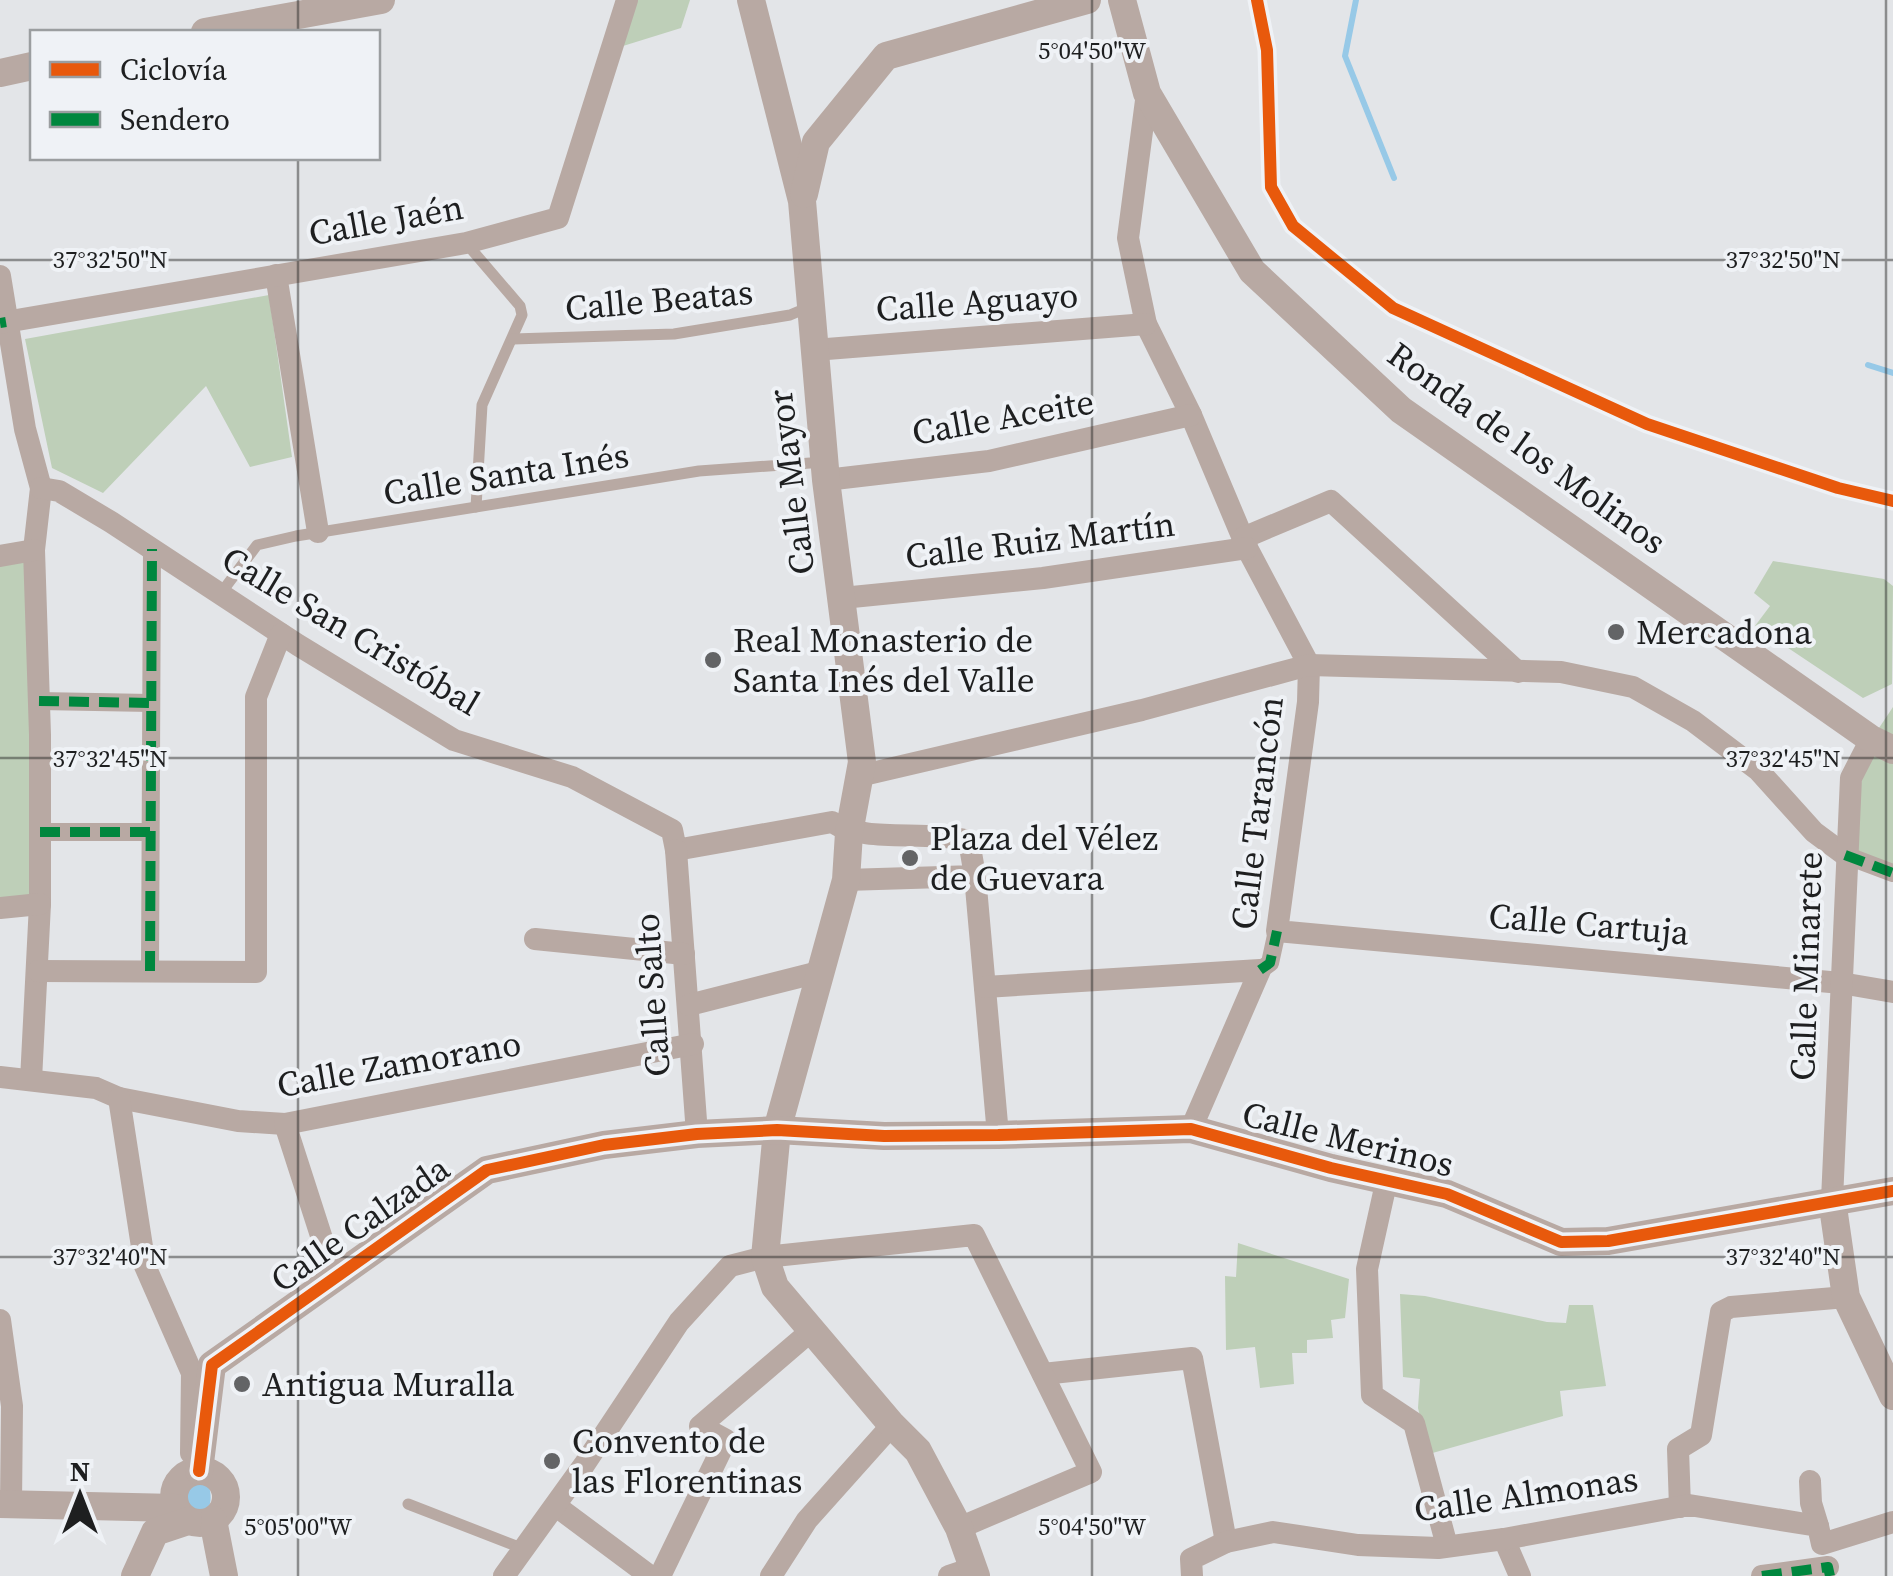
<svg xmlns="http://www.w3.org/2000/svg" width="1893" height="1576" viewBox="0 0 1893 1576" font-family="'Source Serif 4',serif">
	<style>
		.green { fill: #becfb8 }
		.water { fill: #97c9e7 }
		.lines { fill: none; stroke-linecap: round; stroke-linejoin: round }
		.stream { stroke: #97c9e7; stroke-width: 6 }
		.service { stroke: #b8a9a3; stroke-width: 11 }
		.pedestrian { stroke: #b8a9a3; stroke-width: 18 }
		.minor { stroke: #b8a9a3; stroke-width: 22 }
		.tertiary { stroke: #b8a9a3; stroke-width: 28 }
		.quiet { stroke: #00873e; stroke-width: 10; stroke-dasharray: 20 10; stroke-linecap: butt }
		.cycleway-casing { stroke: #eff2f6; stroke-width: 19 }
		.cycleway { stroke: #e8590c; stroke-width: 12 }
		.ticks { fill: none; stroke: #1e1f20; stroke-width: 2.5; stroke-opacity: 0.45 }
		.poi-dot { fill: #636466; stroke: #eff2f6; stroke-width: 4 }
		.labels { text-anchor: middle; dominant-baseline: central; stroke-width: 8; stroke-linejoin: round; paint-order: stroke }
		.street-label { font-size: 35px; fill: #1e1f20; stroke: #eff2f6 }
		.poi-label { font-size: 35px; fill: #1e1f20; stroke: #eff2f6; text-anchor: start }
		.ticks-label { font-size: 25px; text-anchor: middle; fill: #1e1f20; stroke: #eff2f6; stroke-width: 8; stroke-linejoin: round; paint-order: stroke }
	</style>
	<rect width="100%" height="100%" fill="#e3e5e8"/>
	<g class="green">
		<polygon points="636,0 690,0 681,28 623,46"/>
		<polygon points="269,295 292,457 250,467 206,386 103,493 52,468 25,339"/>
		<polygon points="34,550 40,904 0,909 0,556"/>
		<polygon points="1773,561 1884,579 1893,586 1892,684 1863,698 1755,626 1770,606 1754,593"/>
		<polygon points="1893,707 1893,873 1845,855 1871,740"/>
		<polygon points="1238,1243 1349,1279 1345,1318 1331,1320 1333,1338 1307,1340 1307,1353 1292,1353 1294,1384 1260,1388 1255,1347 1226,1350 1225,1276 1236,1277"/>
		<polygon points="1400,1294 1425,1296 1547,1322 1566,1323 1569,1305 1593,1305 1606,1386 1560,1391 1563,1416 1429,1454 1418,1408 1420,1379 1403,1377"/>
	</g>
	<path class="water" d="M193,1477H206C212,1492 215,1511 197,1517L182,1500Z"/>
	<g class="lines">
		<g class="stream">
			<polyline points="1356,0 1345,56 1394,178"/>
			<polyline points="1868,365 1893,373"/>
		</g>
		<g class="service">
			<polyline points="466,243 520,306 522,315 482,405 476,507"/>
			<polyline points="513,339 674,334 790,315 809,307"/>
			<polyline points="221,593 257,545 296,536 699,471 824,462"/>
			<polyline points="408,1504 524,1549"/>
		</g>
		<g class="pedestrian">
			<polyline points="39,701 151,703"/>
			<polyline points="40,832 150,832"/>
			<polyline points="1845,855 1893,873"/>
			<polyline points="1260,970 1270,963 1277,931"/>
			<polyline points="150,971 152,549"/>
		</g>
		<g class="minor">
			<polyline points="1147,93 1128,238 1146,324 1191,415 1247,548 1309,665"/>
			<polyline points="276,275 318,532"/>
			<polyline points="0,276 25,429 41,488 34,550 40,735 40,904 31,1080"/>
			<polyline points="0,323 466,243 558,218 627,0"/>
			<polyline points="814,350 1146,324"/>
			<polyline points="826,480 989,461 1191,415"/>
			<path d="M41,488L59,491L111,522L298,645L454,740L572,777L672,830L676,850L832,822C866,844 925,829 969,841L975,876L846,880"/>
			<polyline points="1243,538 1331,501 1518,672"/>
			<polyline points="0,556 34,550"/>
			<polyline points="842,598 1043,578 1247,548"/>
			<polyline points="1309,665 1308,702 1277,931 1841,983 1893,992"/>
			<polyline points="859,776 1142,710 1309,665 1561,672 1633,687 1693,721 1758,770 1814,832 1845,855"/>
			<polyline points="676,850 697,1134"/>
			<polyline points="975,876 998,1135"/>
			<polyline points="0,908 40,904"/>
			<polyline points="535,939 684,954"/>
			<polyline points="38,971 256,972 256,697 281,634"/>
			<polyline points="985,987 1260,970 1191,1129"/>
			<polyline points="689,1005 819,972"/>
			<polyline points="0,1077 96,1088 119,1098 238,1121 285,1124 693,1044"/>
			<polyline points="119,1098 145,1266 192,1373 191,1453"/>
			<polyline points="285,1124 335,1279"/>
			<polyline points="1387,1179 1367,1269 1372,1395 1414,1423 1447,1546"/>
			<polyline points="1832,1200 1851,778 1871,739"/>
			<polyline points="0,1320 12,1406 11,1504"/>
			<polyline points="1043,1374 1192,1358 1226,1542"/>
			<polyline points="1810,1481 1811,1503 1818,1526"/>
			<polyline points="556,1506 650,1576"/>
			<polyline points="1680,1507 1678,1449 1701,1435 1721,1312 1731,1307 1846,1297"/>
			<polyline points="1504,1539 1520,1576"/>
			<polyline points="504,1576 584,1465 679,1322 730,1266 765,1257 974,1235 1091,1472 959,1528"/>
			<polyline points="660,1576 726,1440 700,1426 811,1331"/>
			<polyline points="771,1576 807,1520 892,1425"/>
			<polyline points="949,1576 973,1568"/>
			<polyline points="1192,1576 1191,1559 1226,1542 1273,1532 1358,1545 1438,1548 1504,1539 1689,1505 1818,1526 1822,1544 1893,1522"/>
			<polyline points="1762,1576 1828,1567"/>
		</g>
		<g class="tertiary">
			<polyline points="751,0 802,201 826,480 862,762 849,833 846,880 777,1130 765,1257 775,1287 892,1425 918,1451 959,1528 976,1576"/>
			<polyline points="1122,0 1147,93 1252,271 1401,410 1871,739 1893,750"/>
			<polyline points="205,32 381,0"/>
			<polyline points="0,73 32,66"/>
			<polyline points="804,194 816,142 886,56 1087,0"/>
			<polyline points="1832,1200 1846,1297 1893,1396"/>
			<circle cx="200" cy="1497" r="26"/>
			<polyline points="199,1471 212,1365 487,1170 604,1145 697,1134 777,1130 884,1136 998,1135 1191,1129 1331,1168 1447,1194 1561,1242 1608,1241 1893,1191"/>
			<polyline points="0,1504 176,1508"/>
			<polyline points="213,1520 224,1576"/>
			<polyline points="135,1576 155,1532 188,1521"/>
		</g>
		<g class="quiet">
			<polyline points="0,323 6,322"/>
			<polyline points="39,701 151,703"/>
			<polyline points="40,832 150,832"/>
			<polyline points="1845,855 1893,873"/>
			<polyline points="1260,970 1270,963 1277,931"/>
			<polyline points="150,971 152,549"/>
			<polyline points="1762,1576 1828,1567 1830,1576"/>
		</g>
		<g class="cycleway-casing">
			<g id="cycleway">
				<polyline points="1257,0 1267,50 1271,187 1293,226 1393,308 1647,424 1838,488 1893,501"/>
				<polyline points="199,1471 212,1365 487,1170 604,1145 697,1134 777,1130 884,1136 998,1135 1191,1129 1331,1168 1447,1194 1561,1242 1608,1241 1893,1191"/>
			</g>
		</g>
		<use href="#cycleway" class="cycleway"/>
	</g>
	<path class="ticks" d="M298,0V32M1092,0V1576M1886,0V1576M298,158V1576M0,260H1893M0,758H1893M0,1257H1893"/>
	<g class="poi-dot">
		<circle cx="1616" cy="632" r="10"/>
		<circle cx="713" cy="660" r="10"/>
		<circle cx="910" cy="858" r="10"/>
		<circle cx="242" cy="1384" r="10"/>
		<circle cx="552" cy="1461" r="10"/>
	</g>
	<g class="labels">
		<g class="street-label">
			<text transform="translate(386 220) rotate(-10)">Calle Jaén</text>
			<text transform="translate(659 300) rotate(-5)">Calle Beatas</text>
			<text transform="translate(977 302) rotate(-4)">Calle Aguayo</text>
			<text transform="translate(1003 417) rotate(-10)">Calle Aceite</text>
			<text transform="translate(1527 448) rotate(36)">Ronda de los Molinos</text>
			<text transform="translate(506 474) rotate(-9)">Calle Santa Inés</text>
			<text transform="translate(791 482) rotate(-97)">Calle Mayor</text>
			<text transform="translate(1040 540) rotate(-7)">Calle Ruiz Martín</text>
			<text transform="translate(351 631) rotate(31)">Calle San Cristóbal</text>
			<text transform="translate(1257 813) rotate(-83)">Calle Tarancón</text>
			<text transform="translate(1589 924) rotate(5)">Calle Cartuja</text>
			<text transform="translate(1806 966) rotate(-88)">Calle Minarete</text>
			<text transform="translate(652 995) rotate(-94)">Calle Salto</text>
			<text transform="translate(399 1064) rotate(-10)">Calle Zamorano</text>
			<text transform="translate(1348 1139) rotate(14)">Calle Merinos</text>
			<text transform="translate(360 1224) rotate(-35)">Calle Calzada</text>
			<text transform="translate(1526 1494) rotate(-8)">Calle Almonas</text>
		</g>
		<g class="poi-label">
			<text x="1636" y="632">Mercadona</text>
			<text x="733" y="640">Real Monasterio de<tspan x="733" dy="40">Santa Inés del Valle</tspan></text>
			<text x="930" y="838">Plaza del Vélez<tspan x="930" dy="40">de Guevara</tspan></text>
			<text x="262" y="1384">Antigua Muralla</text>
			<text x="572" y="1441">Convento de<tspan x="572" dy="40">las Florentinas</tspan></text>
		</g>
	</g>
	<g class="ticks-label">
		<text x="1092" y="59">5°04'50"W</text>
		<text x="110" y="268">37°32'50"N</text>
		<text x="1783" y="268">37°32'50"N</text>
		<text x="110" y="767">37°32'45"N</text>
		<text x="1783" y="767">37°32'45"N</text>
		<text x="110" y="1265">37°32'40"N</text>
		<text x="1783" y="1265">37°32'40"N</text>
		<text x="298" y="1535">5°05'00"W</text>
		<text x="1092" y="1535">5°04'50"W</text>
	</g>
	<rect x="30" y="30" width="350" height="130" fill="#eff2f6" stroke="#9b9ea0" stroke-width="2.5"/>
	<rect x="50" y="62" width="50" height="15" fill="#e8590c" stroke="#9b9ea0" stroke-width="2.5"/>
	<text x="120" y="80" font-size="30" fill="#1e1f20">Ciclovía</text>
	<rect x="50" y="112" width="50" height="15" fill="#00873e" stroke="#9b9ea0" stroke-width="2.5"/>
	<text x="120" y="130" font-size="30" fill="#1e1f20">Sendero</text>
	<g transform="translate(80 1496)" stroke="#eff2f6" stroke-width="8" paint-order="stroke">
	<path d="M0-8L18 38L0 25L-18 38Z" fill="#1e1f20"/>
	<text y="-15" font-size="28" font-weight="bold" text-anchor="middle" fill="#1e1f20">N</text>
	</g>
</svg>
